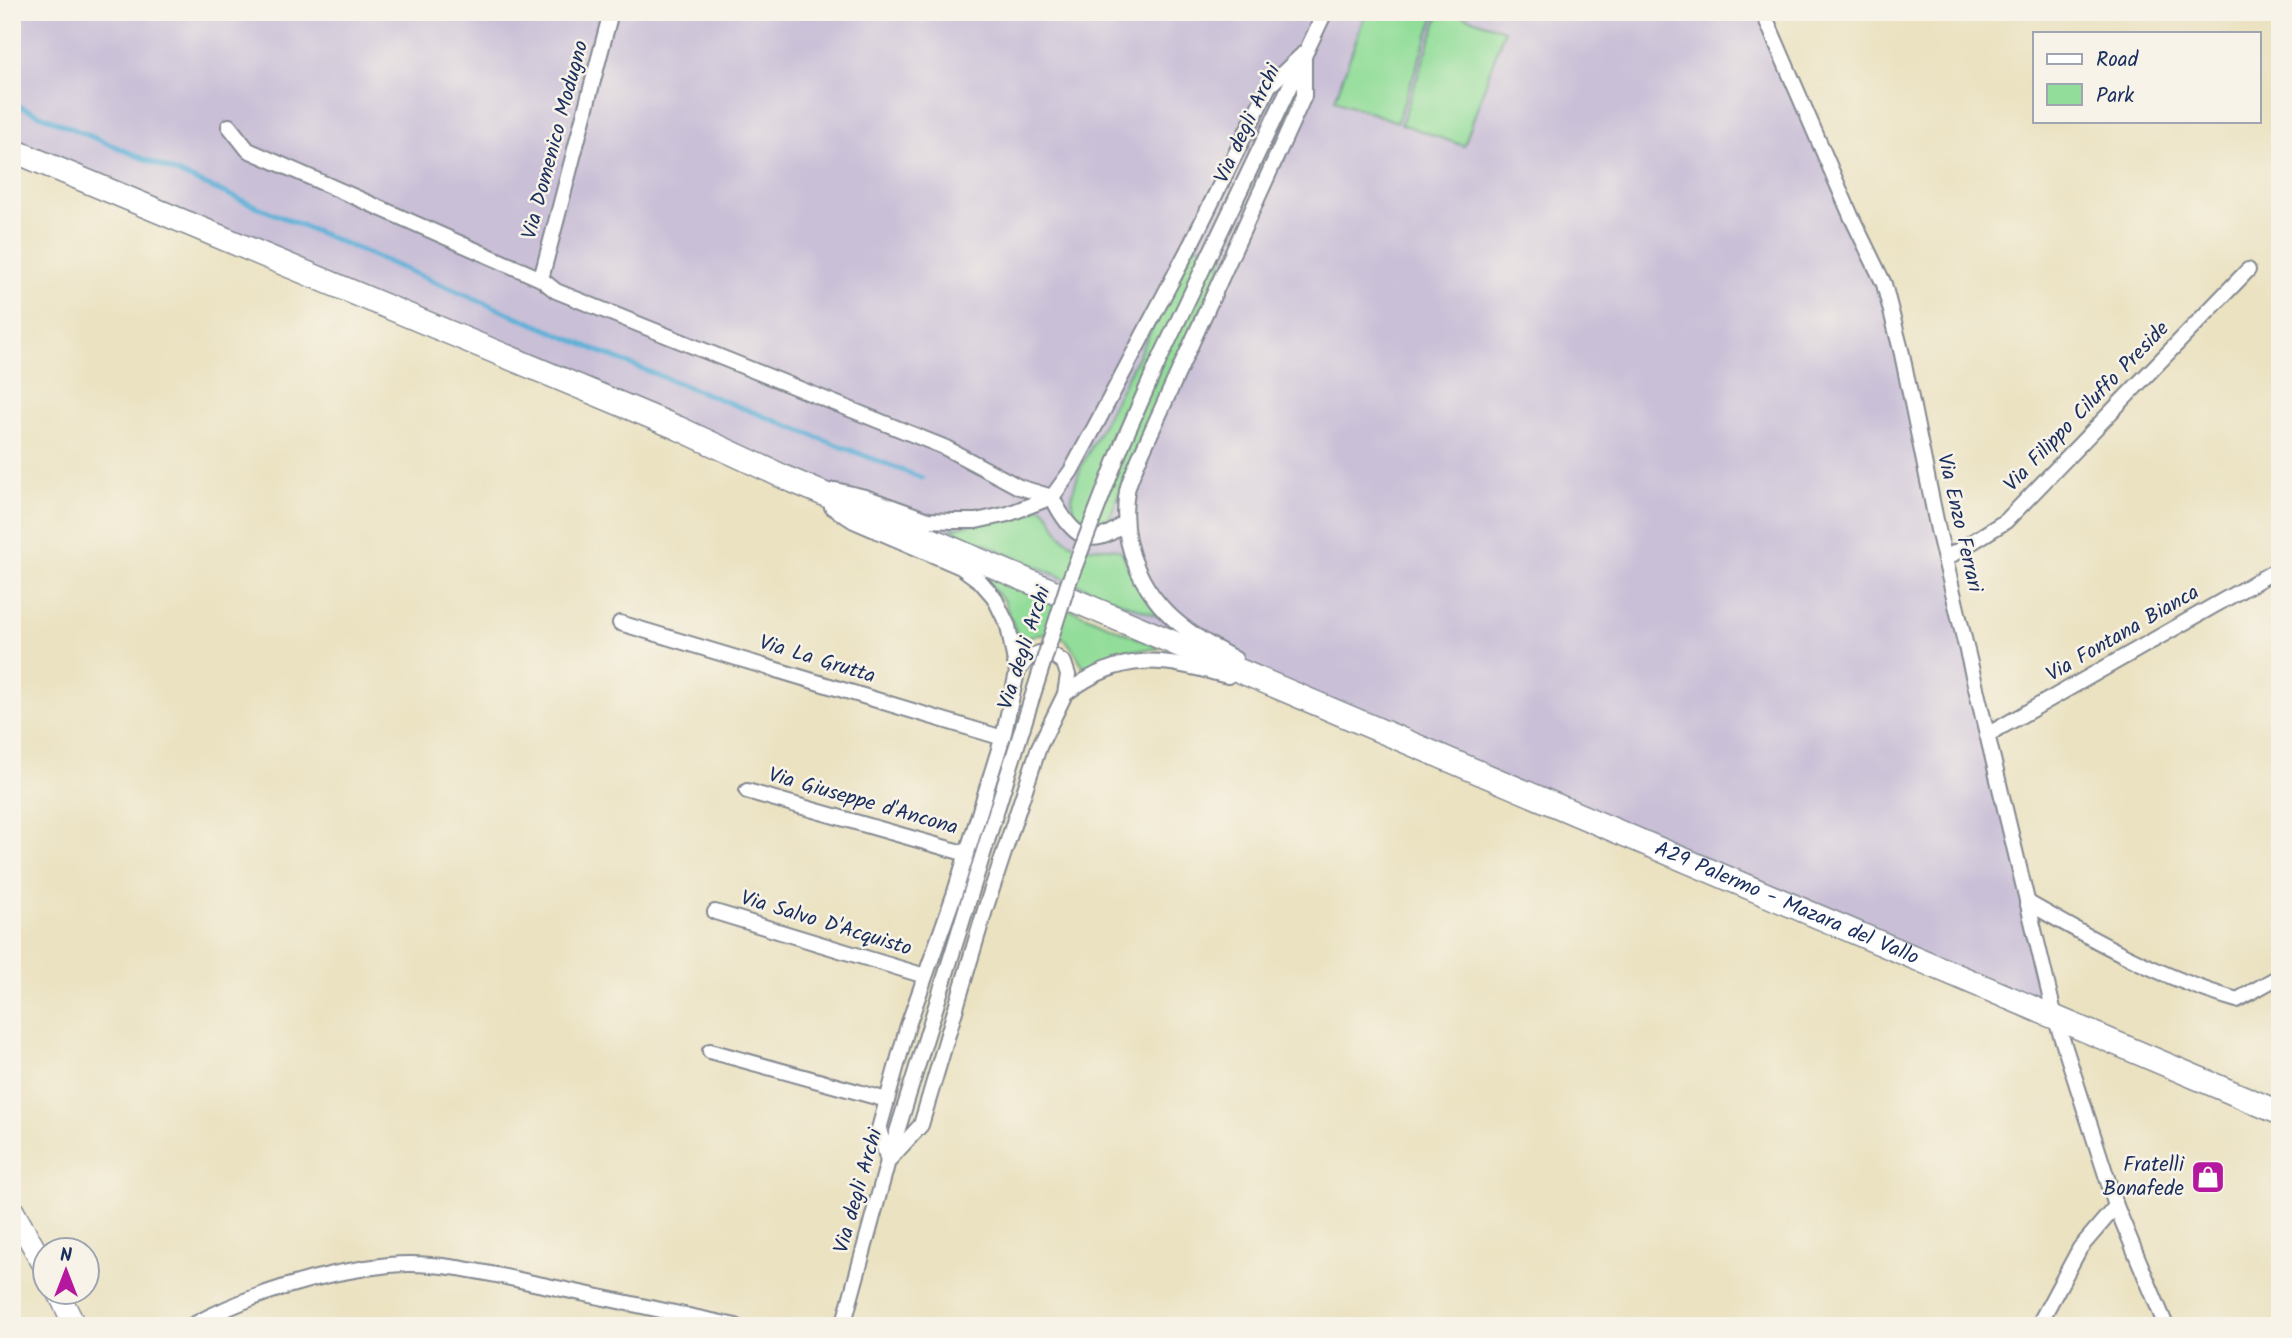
<svg xmlns="http://www.w3.org/2000/svg" width="2292" height="1338" viewBox="0 0 2292 1338" font-family="Kalam,sans-serif">
	<style>
		.industrial { fill: #c9bfd7 }
		.green { fill: #92dd99; stroke: #56867c; stroke-width: 2 }
		.lines { fill: none; stroke-linecap: round; stroke-linejoin: round }
		.stream { stroke: #5bb0d7; stroke-width: 5 }
		.street-casing { stroke: #838890; stroke-width: 18 }
		.secondary-casing { stroke: #838890; stroke-width: 24 }
		.primary-casing { stroke: #838890; stroke-width: 26 }
		.street { stroke: #fff; stroke-width: 14 }
		.secondary { stroke: #fff; stroke-width: 21 }
		.primary { stroke: #fff; stroke-width: 23 }
		.street-bridge-casing { stroke: #838890; stroke-width: 18; stroke-linecap: butt }
		.street-bridge { stroke: #fff; stroke-width: 14 }
		.labels { text-anchor: middle; dominant-baseline: central; stroke-width: 5; stroke-linejoin: round; paint-order: stroke }
		.street-label { font-size: 21px; fill: #1b2f5e; stroke: #f7f3e8 }
		.poi-label { font-size: 21px; fill: #1b2f5e; stroke: #f7f3e8; text-anchor: end }
	</style>
	<rect width="100%" height="100%" fill="#f7f3e8"/>
	<filter id="ink" filterUnits="userSpaceOnUse"><feTurbulence type="fractalNoise" baseFrequency=".0143" numOctaves="2"/><feDisplacementMap in="SourceGraphic" scale="14" xChannelSelector="R" yChannelSelector="G"/><feConvolveMatrix kernelMatrix="1 2 1 2 8 2 1 2 1" color-interpolation-filters="sRGB"/></filter>
	<filter id="wash" filterUnits="userSpaceOnUse"><feTurbulence type="fractalNoise" baseFrequency=".00686" numOctaves="4" result="noise"/><feDisplacementMap in="SourceGraphic" scale="28" xChannelSelector="R" yChannelSelector="G"/><feGaussianBlur stdDeviation="1.57" result="paint"/><feColorMatrix in="noise" values="0 0 0 0 0 0 0 0 0 0 0 0 0 0 0 0 0 1.4 0 .05"/><feComposite in="paint" operator="in"/></filter>
	<g filter="url(#wash)">
		<rect width="100%" height="100%" fill="#ebe2c1"/>
		<polygon class="industrial" points="12,12 1763,12 1884,284 2055,1017 12,150"/>
		<g class="green">
			<polygon points="1366,12 1436,12 1397,122 1335,100"/>
			<polygon points="1440,12 1452,12 1504,30 1464,146 1401,124"/>
			<path d="M1195,245L1226,256L1141,439L1110,517L1100,524C1060,515 1071,496 1082,465Z"/>
			<path d="M1041,507C1054,512 1053,535 1073,544C1092,553 1112,543 1122,552L1137,585L1160,617L1105,596L950,529Z"/>
			<path d="M982,571L1161,648C1144,651 1126,648 1109,656C1100,660 1093,667 1083,666C1062,630 1061,631 1021,638L1018,637L1004,601L979,574Z"/>
		</g>
		<g class="lines">
			<polyline class="stream" points="12,103 622,361 922,478"/>
		</g>
	</g>
	<g filter="url(#ink)">
		<g class="lines">
			<g class="street-casing">
				<g id="street">
					<polyline points="1763,12 1851,216 1884,284 1902,354 1938,530 2055,1017 2116,1206 2166,1326"/>
					<path d="M229,126L248,150L541,279L556,291L944,447L1019,487L1052,497C1069,532 1089,554 1124,523"/>
					<polyline points="541,279 611,12"/>
					<polyline points="1157,365 1325,12"/>
					<polyline points="835,490 865,497 928,520 953,521 976,521 1008,514 1052,497 1071,471 1099,419 1191,244 1269,86 1304,53"/>
					<polyline points="832,507 854,521 961,567 980,581 994,597 1008,626 1017,672 1004,733 954,895 908,1025 879,1129 888,1161"/>
					<polyline points="1945,559 2006,521 2248,270"/>
					<polyline points="620,623 1003,738"/>
					<path d="M1235,659C1220,650 1203,642 1189,631C1144,600 1118,546 1127,491C1129,481 1134,471 1138,461L1304,96V53"/>
					<path d="M1065,694C1124,650 1161,658 1228,676"/>
					<polyline points="1987,735 2280,568"/>
					<polyline points="747,791 967,854"/>
					<path d="M2027,902C2095,941 2161,978 2237,1000L2280,976"/>
					<polyline points="715,912 925,976"/>
					<polyline points="710,1051 887,1100"/>
					<polyline points="888,1161 921,1125 985,910 1039,747 1065,694 1068,675 1064,663 1053,655 1039,653 1029,657 1017,672"/>
					<path d="M191,1326C250,1294 322,1272 389,1265C438,1260 495,1275 543,1285C607,1299 672,1312 736,1326"/>
					<polyline points="843,1326 888,1161 1001,796"/>
					<polyline points="2038,1326 2080,1248 2116,1206"/>
				</g>
			</g>
			<g class="secondary-casing">
				<g id="secondary">
					<polyline points="12,1209 46,1269"/>
					<polyline points="58,1292 75,1326"/>
				</g>
			</g>
			<g class="primary-casing">
				<g id="primary">
					<path id="s1" d="M12,150L678,428L786,478L2280,1113"/>
				</g>
			</g>
			<use href="#street" class="street"/>
			<use href="#secondary" class="secondary"/>
			<use href="#primary" class="primary"/>
			<g class="street-bridge-casing">
				<polyline id="street-bridge" points="1001,796 1068,584 1123,442 1157,365"/>
			</g>
			<use href="#street-bridge" class="street-bridge"/>
		</g>
	</g>
	<defs>
		<g id="shop-square" transform="scale(1.75)"><rect x="-9" y="-9" width="18" height="18" rx="4" fill="#b5179e" stroke="#f7f3e8"/><path d="M-5-2.5h2.3a2.7 3.5 0 0 1 5.4 0H5L5.5 6h-11ZM-1.5-2.5h3a1.5 2.3 0 0 0-3 0Z" fill="#fff"/></g>
	</defs>
	<g fill-rule="evenodd">
		<use href="#shop-square" x="2208" y="1177"/>
	</g>
	<g class="labels">
		<g class="street-label">
			<text transform="translate(1248 124) rotate(-65)">Via degli Archi</text>
			<text transform="translate(556 140) rotate(-75)">Via Domenico Modugno</text>
			<text transform="translate(2087 407) rotate(-46)">Via Filippo Ciluffo Preside</text>
			<text transform="translate(1959 523) rotate(77)">Via Enzo Ferrari</text>
			<text transform="translate(2123 634) rotate(-30)">Via Fontana Bianca</text>
			<text transform="translate(1025 648) rotate(-72)">Via degli Archi</text>
			<text transform="translate(817 660) rotate(17)">Via La Grutta</text>
			<text transform="translate(863 802) rotate(16)">Via Giuseppe d'Ancona</text>
			<text stroke="none"><textPath href="#s1" startOffset="1928">A29 Palermo - Mazara del Vallo</textPath></text>
			<text transform="translate(826 924) rotate(17)">Via Salvo D'Acquisto</text>
			<text transform="translate(859 1191) rotate(-74)">Via degli Archi</text>
		</g>
		<g class="poi-label">
			<text x="2184" y="1165">Fratelli<tspan x="2184" dy="24">Bonafede</tspan></text>
		</g>
	</g>
	<rect width="2292" height="1338" fill="none" stroke="#f7f3e8" stroke-width="42"/>
	<rect x="2033" y="32" width="228" height="91" fill="#f7f3e8" stroke="#9fa5b1" stroke-width="2"/>
	<rect x="2047" y="54" width="35" height="10" fill="#ffffff" stroke="#9fa5b1" stroke-width="2"/>
	<text x="2096" y="66" font-size="21" fill="#1b2f5e">Road</text>
	<rect x="2047" y="84" width="35" height="21" fill="#92dd99" stroke="#9fa5b1" stroke-width="2"/>
	<text x="2096" y="102" font-size="21" fill="#1b2f5e">Park</text>
	<g transform="translate(66 1271)"><circle r="33" fill="#f7f3e8" stroke="#9fa5b1" stroke-width="2"/>
	<path d="M0-5L12 26L0 18L-12 26Z" fill="#b5179e"/>
	<text y="-10" font-size="19" font-weight="bold" text-anchor="middle" fill="#1b2f5e">N</text>
	</g>
</svg>
